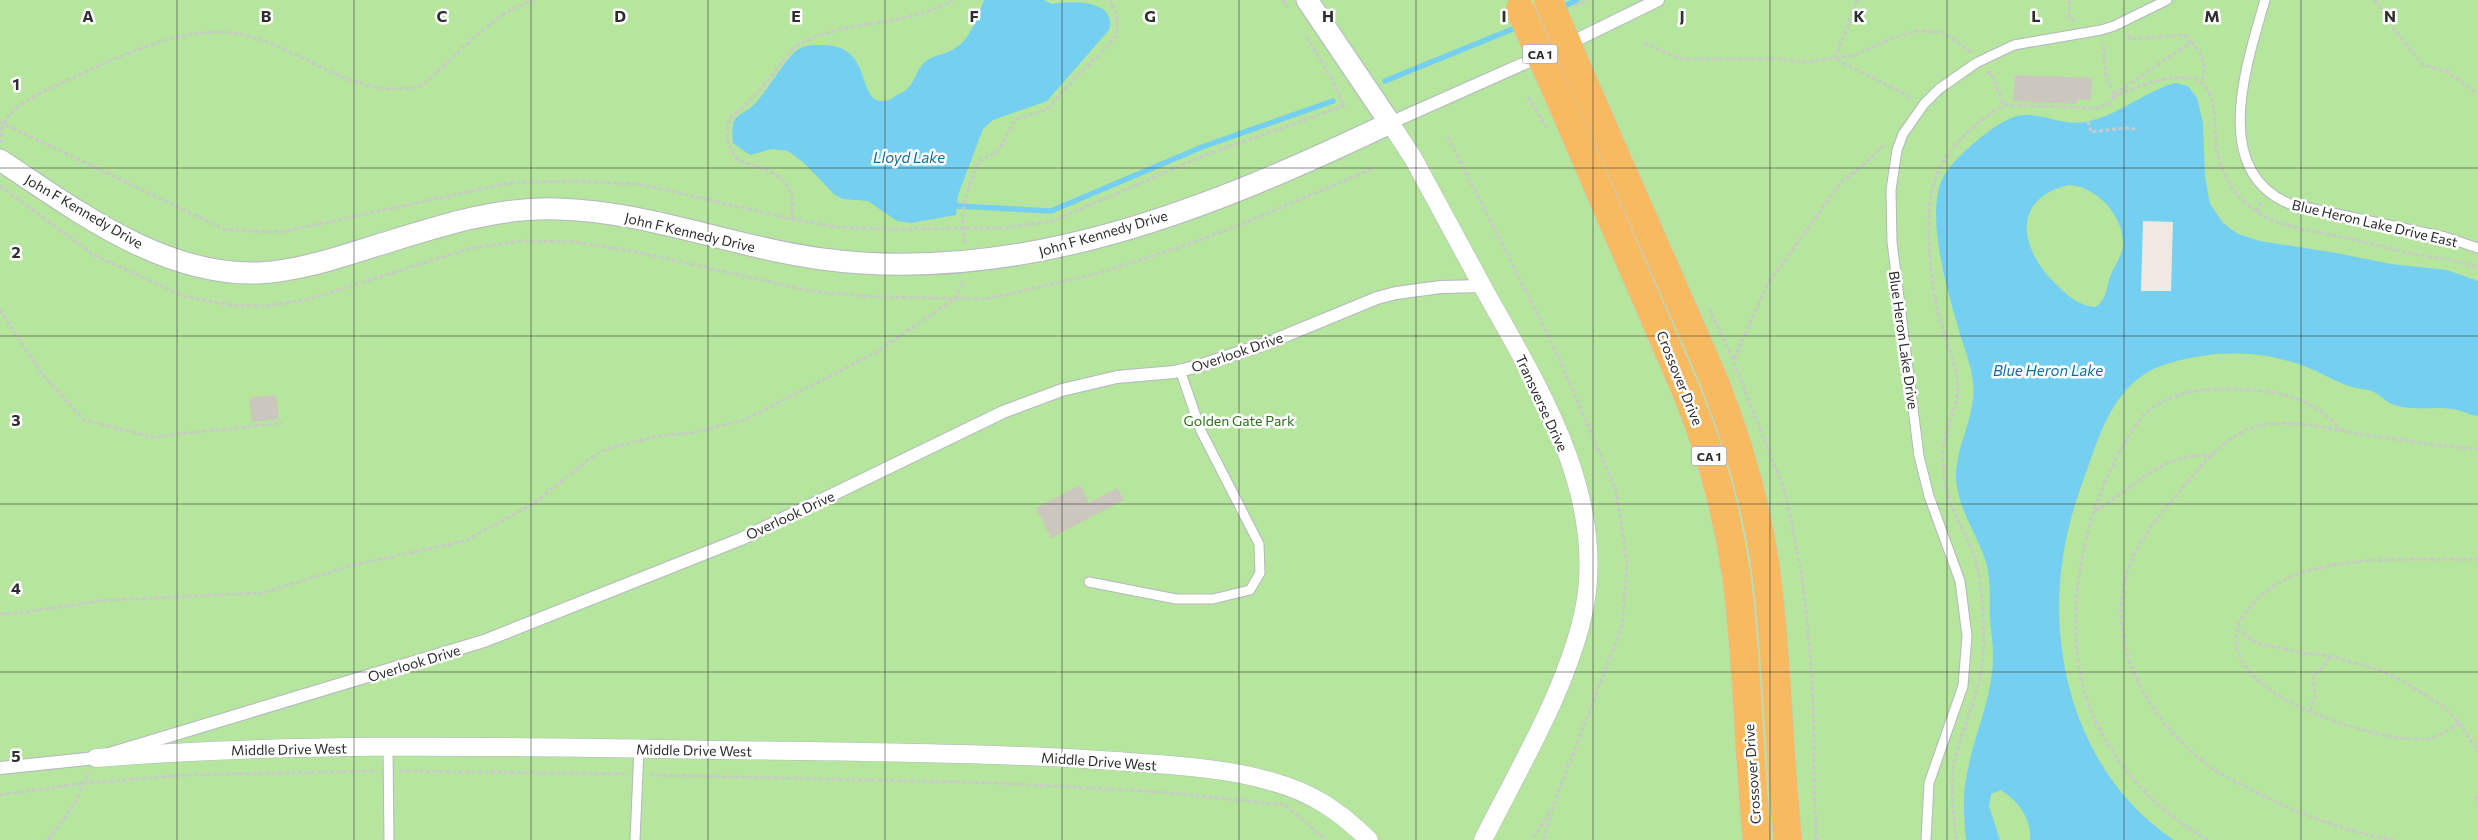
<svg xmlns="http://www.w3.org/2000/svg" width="2478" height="840" viewBox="0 0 2478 840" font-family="Commissioner,sans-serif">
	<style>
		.green { fill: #b6e59e }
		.water { fill: #75cff0; fill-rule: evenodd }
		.pier { fill: #efe9e1 }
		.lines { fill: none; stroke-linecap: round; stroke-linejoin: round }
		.stream { stroke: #75cff0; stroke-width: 5.5 }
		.building { fill: #cbc7bf }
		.service-casing { stroke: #b4b7c1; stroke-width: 11 }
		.pedestrian-casing { stroke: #b4b7c1; stroke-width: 14 }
		.minor-casing { stroke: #b4b7c1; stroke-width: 19 }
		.tertiary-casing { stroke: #b4b7c1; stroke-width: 23 }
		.trunk-casing { stroke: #c9c9c9; stroke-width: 29 }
		.path { stroke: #c9c9c9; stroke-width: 3; stroke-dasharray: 4 2.5; stroke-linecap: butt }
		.service { stroke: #fff; stroke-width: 9 }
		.pedestrian { stroke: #fff; stroke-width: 12 }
		.minor { stroke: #fff; stroke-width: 18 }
		.tertiary { stroke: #fff; stroke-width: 21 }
		.trunk { stroke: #f8ba60; stroke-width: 28 }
		.trunk-bridge-casing { stroke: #c9c9c9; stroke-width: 29; stroke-linecap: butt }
		.trunk-bridge { stroke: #f8ba60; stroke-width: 28 }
		.grid { fill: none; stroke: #2e2e2e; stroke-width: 1; stroke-opacity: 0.55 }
		.labels { text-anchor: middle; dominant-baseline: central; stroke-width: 5; stroke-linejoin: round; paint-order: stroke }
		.shield { fill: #fff; stroke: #6d6d6d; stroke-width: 1 }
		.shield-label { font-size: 12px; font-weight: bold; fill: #2e2e2e }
		.street-label { font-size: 14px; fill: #2e2e2e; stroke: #fff }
		.park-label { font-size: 14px; fill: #2c6e1b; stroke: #fff }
		.water-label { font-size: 15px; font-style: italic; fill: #0d6fa3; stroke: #fff }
		.grid-label { font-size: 16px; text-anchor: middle; font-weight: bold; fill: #2e2e2e; stroke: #fff; stroke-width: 5; stroke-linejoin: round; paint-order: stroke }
	</style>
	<rect width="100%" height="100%" fill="#efe9e1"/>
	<rect class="green" x="0" y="0" width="2478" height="840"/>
	<g class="water">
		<path d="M984,0H1044L1052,4C1072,0 1118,0 1109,30L1047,101L993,120L983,129L958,195L956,215L911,223L897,221L868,201L843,199L835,195L804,163L788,151L772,149L750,155L733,143C729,108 743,120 759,99C770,86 784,61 796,51C804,45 812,45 821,45C876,44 854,104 885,101C890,100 892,99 895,96C900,93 905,92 908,88C915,81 917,69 924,63C932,55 943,55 952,50C970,42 977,17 984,0Z"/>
		<path d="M2175,83L2188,86L2197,98L2203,123L2205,177L2210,204L2223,223L2238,234L2260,241L2336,253L2391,264L2447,270L2478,281V416C2469,415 2462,410 2453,409C2431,406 2414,412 2392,404C2385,401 2380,395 2374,392C2367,389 2360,389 2352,387C2336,382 2320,372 2304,366C2260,350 2215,350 2170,363C2121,376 2104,421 2089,464C2080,489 2071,514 2066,540C2043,649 2077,776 2174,840H2030C2032,819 2018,801 2001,790L1991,794L1989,806L2000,840H1966C1964,817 1962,796 1967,774C1974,734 1994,695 1993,654C1993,643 1991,631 1990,620C1989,599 1992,580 1985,559C1976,533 1958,508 1956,479C1955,445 1977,416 1973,382C1971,363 1963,346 1958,327C1947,289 1923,209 1945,174C1956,156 2001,116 2023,115C2043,114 2064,126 2084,122C2117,117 2143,92 2175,83ZM2068,185C2097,186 2124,216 2123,245C2122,257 2114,266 2110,277C2106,289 2107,300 2095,307C2080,306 2069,297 2059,287C2021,253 2008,200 2068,185Z"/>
	</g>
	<polygon class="pier" points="2143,221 2173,222 2171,291 2141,291"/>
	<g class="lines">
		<g class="stream">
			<polyline points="1558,9 1577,0"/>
			<polyline points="1385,81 1520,26"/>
			<polyline points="957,206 1051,211 1202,147 1333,101"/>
		</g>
	</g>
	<g class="building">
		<polygon points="2015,75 2092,78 2091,100 2077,99 2077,104 2013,101"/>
		<polygon points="276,395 279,419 252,422 249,398"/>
		<polygon points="1080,485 1089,503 1117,488 1124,500 1051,538 1036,508"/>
	</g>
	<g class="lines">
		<g class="service-casing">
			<g id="service">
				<path d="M2265,0C2247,63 2209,171 2290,204L2445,237L2478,248"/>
				<polyline points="1089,582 1176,599 1213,599 1250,590 1260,573 1259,544 1201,431 1180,370"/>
				<polyline points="388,747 389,840"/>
				<polyline points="635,840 639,749"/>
				<polyline points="1926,840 1929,783 1963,686 1967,636 1960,581 1929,496 1919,456 1892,242 1891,190 1897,150 1903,134 1924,104 1939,89 1976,63 2014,45 2101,30 2114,26 2167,0"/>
			</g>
		</g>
		<g class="pedestrian-casing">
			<g id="pedestrian">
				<polyline points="1564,46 1658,0"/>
				<polyline points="1390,123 1543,55"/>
				<polyline points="0,768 96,758 484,641 741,539 1003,412 1062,390 1117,377 1174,372 1199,366 1265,344 1377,298 1396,293 1441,287 1482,286"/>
			</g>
		</g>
		<g class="minor-casing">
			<g id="minor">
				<path d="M1390,123L1413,158C1437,202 1461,247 1485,291C1538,386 1605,492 1585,605C1570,684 1519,768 1483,840"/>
				<path d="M96,758C334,739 573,749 811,751C913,753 1014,754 1116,761C1167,765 1221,767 1270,781C1313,793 1338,810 1369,840"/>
			</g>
		</g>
		<g class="tertiary-casing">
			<path id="tertiary" d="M0,160C76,210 162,276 258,273C299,271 339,257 378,245C437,227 494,207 557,209C647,211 733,247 822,259C1022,286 1214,207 1390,123L1307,0"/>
		</g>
		<g class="trunk-casing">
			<g id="trunk">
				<path d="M1586,88L1714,380C1738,441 1757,505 1766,570C1778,660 1778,750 1788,840"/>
				<path d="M1560,99L1686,391C1710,450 1727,511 1736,574C1748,662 1748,752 1757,840"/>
			</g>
		</g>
		<g class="path">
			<polyline points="1283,0 1288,8"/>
			<polyline points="1857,0 1835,59 1913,98"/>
			<polyline points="2069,0 2069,18 2075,20"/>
			<polyline points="2375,0 2397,33 2423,65 2448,72 2478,94"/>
			<polyline points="1575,6 1588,0"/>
			<path d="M2191,41C2202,54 2208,66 2201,83"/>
			<polyline points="1644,43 1681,59 1778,59 1807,62 1855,55 1892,38 1917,31 1942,32 1971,52"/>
			<polyline points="1987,72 1991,73 2004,105 2097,108 2112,102 2114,94 2106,76 2103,43"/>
			<polyline points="2114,94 2189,44 2188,37 2183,35 2129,39 2128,33"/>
			<polyline points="1528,97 1546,127"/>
			<path d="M2113,97C2133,88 2185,66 2204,85C2217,100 2214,126 2216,144C2219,169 2231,193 2251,208C2275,227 2313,231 2341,237C2367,242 2393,250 2419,255C2439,259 2459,260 2478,268"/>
			<polyline points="2088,121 2091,132 2125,128 2138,129"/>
			<polyline points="0,122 226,230 282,232 509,183 574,181 636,184 657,188 792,219 837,227 885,229 1004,228 1053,221 1203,156 1344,106 1333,81 1305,34"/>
			<polyline points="1448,137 1556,351 1616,491 1627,563 1622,626 1552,809 1532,840"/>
			<path d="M1,143C2,138 1,130 3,125C10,105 50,88 68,80C117,58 178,26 233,33C296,41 352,103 419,86C426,84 434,74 440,69C462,49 507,3 537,0"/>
			<polyline points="0,186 94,255 183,296 230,305 267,306 310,299 471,248 522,241 576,242 642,253 810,291 876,297 986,299 1096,274 1177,248 1235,227 1374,168"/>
			<polyline points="2257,212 2262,201"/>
			<path d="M792,219C797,176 772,171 737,160L727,141L729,119C746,105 761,90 774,73C783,61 789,49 803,42C850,19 907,27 953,0"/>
			<path d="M965,243C959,214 967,187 980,160L997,152L1016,119L1046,110L1077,76L1109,45L1117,34V16L1110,0"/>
			<polyline points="1709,308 1733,360 1785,492 1802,576 1810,652 1814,723 1814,795 1817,840"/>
			<polyline points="0,310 42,374 84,420 152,437 282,423"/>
			<polyline points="1734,359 1767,285 1842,181 1859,169 1885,144"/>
			<path d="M2095,511C2138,485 2158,454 2213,455"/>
			<polyline points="0,614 18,613 108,600 262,593 353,565 465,541 533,504 589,459 606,449 658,436 691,433 744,420 875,353 956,298 963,280"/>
			<polyline points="2237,629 2257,643 2303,653 2330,656 2377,669 2407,683 2443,706 2459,723 2478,751"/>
			<polyline points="2310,711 2315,697 2313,675 2319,672 2330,656"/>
			<path d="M2459,723C2449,730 2439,737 2426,739C2374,744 2181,683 2251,606C2269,585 2292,574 2319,568C2372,556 2425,560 2478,559"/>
			<polyline points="400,771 627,774"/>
			<polyline points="650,775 998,783 1161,792 1285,805 1326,840"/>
			<polyline points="0,795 84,783 186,775 377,771"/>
			<polyline points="2478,797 2476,798 2478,803"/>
			<polyline points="48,840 73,806 89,772"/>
			<polyline points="1544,840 1551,814"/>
			<path d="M1956,840C1954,813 1949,785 1955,758C1964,722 1982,690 1983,652C1984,626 1983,587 1976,562C1968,535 1949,510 1945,482C1943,469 1942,456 1944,443C1948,420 1961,402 1957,378C1953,351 1940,326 1935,299C1929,264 1923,198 1940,167C1954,141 1979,120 2004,105"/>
			<path d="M2208,840C2153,809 2108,760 2087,700C2061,622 2082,518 2122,447C2131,433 2140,415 2155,406C2182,388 2218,388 2250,390C2285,392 2317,401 2340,430"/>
			<path d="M2394,840C2340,831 2290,810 2242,785C2231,779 2219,774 2209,766C2147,720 2101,640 2130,563C2139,541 2155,521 2170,503C2191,478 2222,436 2254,427C2288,418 2326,428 2360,434C2399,440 2439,446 2478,449"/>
		</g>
		<use href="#service" class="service"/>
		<use href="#pedestrian" class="pedestrian"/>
		<use href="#minor" class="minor"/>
		<use href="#tertiary" class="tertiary"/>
		<use href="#trunk" class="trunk"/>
		<g class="trunk-bridge-casing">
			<g id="trunk-bridge">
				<polyline points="1548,0 1586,88"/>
				<polyline points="1520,9 1560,99"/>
			</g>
		</g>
		<use href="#trunk-bridge" class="trunk-bridge"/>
	</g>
	<path class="grid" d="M177,0V840M354,0V840M531,0V840M708,0V840M885,0V840M1062,0V840M1239,0V840M1416,0V840M1593,0V840M1770,0V840M1947,0V840M2124,0V840M2301,0V840M0,168H2478M0,336H2478M0,504H2478M0,672H2478"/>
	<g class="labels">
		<g class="shield">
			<rect x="1522.5" y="44.5" width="35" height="19" rx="4"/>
			<rect x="1691.5" y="446.5" width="35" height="19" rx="4"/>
		</g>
		<g class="shield-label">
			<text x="1540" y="54">CA 1</text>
			<text x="1709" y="456">CA 1</text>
		</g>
		<g class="street-label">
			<text transform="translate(84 211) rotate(30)">John F Kennedy Drive</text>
			<text transform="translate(2375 223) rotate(13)">Blue Heron Lake Drive East</text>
			<text transform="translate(690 232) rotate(13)">John F Kennedy Drive</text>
			<text transform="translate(1103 233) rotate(-16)">John F Kennedy Drive</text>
			<text transform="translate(1904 340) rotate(82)">Blue Heron Lake Drive</text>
			<text transform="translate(1237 352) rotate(-19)">Overlook Drive</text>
			<text transform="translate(1680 378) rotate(68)">Crossover Drive</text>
			<text transform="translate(1542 403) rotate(65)">Transverse Drive</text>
			<text transform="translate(790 515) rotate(-25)">Overlook Drive</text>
			<text transform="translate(414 663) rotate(-17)">Overlook Drive</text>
			<text transform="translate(289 749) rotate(-1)">Middle Drive West</text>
			<text transform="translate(694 750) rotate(1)">Middle Drive West</text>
			<text transform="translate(1099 761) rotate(4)">Middle Drive West</text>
			<text transform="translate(1752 774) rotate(-94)">Crossover Drive</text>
		</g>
		<g class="park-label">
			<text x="1239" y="420">Golden Gate Park</text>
		</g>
		<g class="water-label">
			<text x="909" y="157">Lloyd Lake</text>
			<text x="2048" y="370">Blue Heron Lake</text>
		</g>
	</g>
	<g class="grid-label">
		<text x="88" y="22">A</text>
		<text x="266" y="22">B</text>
		<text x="442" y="22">C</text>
		<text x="620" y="22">D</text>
		<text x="796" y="22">E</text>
		<text x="974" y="22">F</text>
		<text x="1150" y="22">G</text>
		<text x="1328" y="22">H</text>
		<text x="1504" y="22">I</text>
		<text x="1682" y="22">J</text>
		<text x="1859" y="22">K</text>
		<text x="2036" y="22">L</text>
		<text x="2212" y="22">M</text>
		<text x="2390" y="22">N</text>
		<text x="16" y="90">1</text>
		<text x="16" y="258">2</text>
		<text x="16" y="426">3</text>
		<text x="16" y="594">4</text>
		<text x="16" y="762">5</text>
	</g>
</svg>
